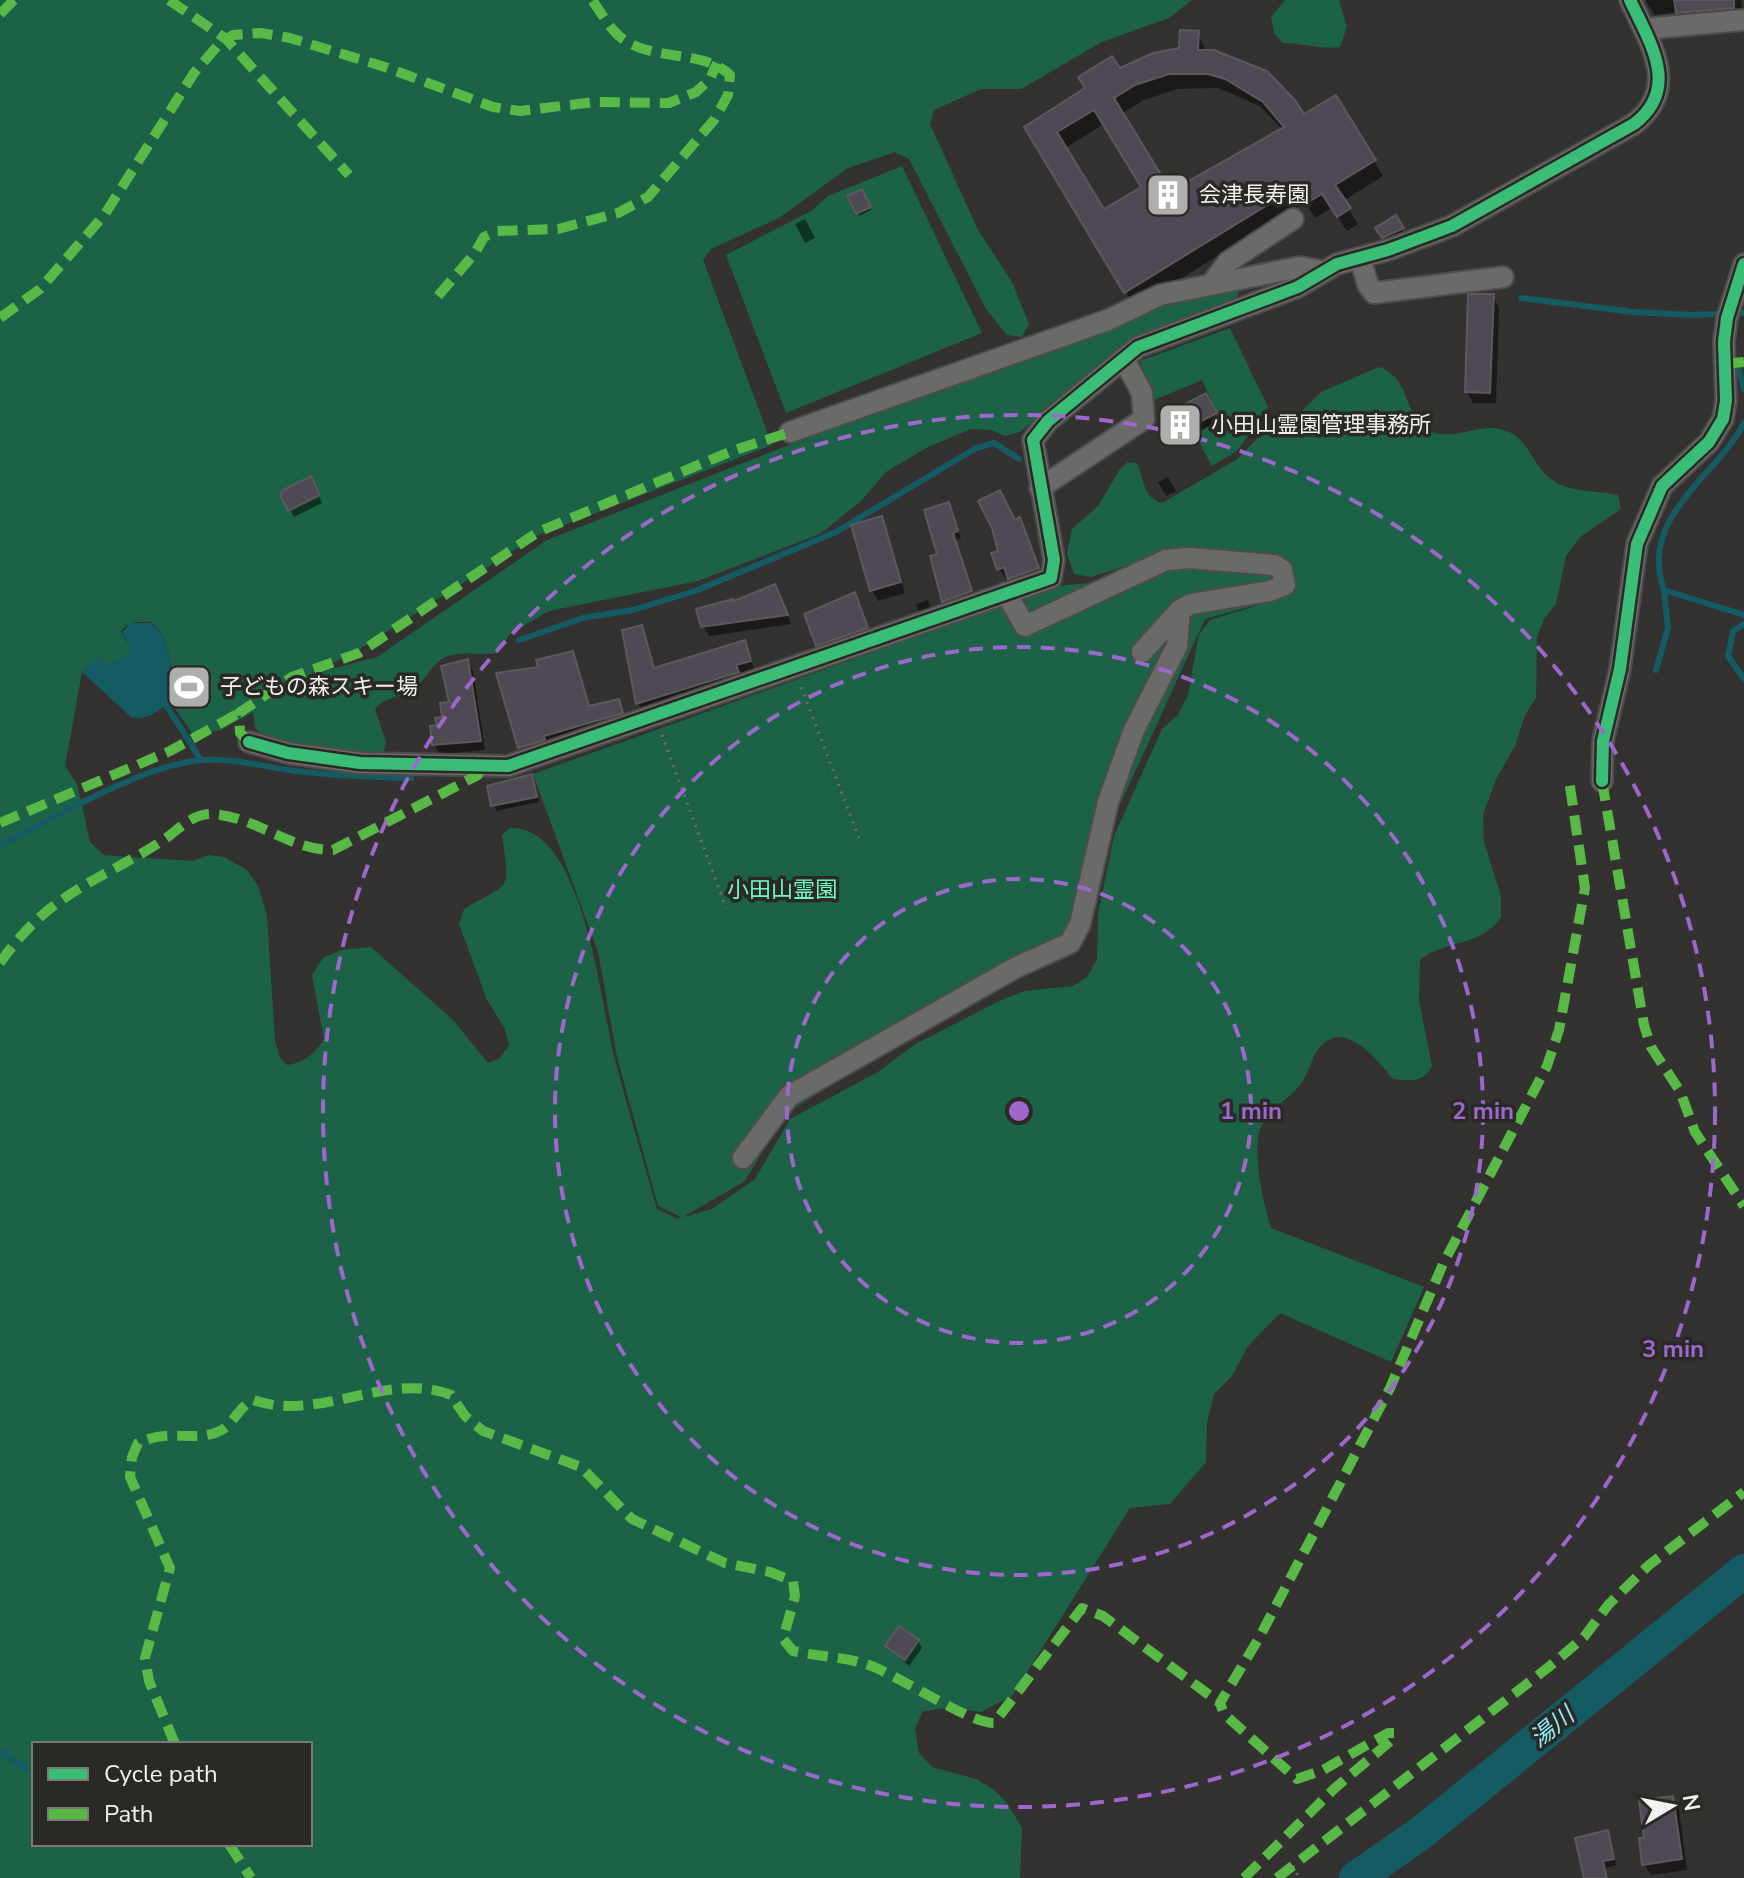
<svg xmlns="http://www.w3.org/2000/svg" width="1744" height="1878" viewBox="0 0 1744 1878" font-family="'Nunito Sans','Noto Sans JP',sans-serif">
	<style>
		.green { fill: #1b6247; fill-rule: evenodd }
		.water { fill: #145b64 }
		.shadow { fill: #0007; fill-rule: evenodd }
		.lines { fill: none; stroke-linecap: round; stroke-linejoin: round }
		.stream { stroke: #145b64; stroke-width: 6 }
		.river { stroke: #145b64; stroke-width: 34 }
		.building { fill: #4f4956; stroke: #5b5a5a; stroke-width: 2; fill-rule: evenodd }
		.minor-casing { stroke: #4e4d4c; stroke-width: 24 }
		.path { stroke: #6e6e6c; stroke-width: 3; stroke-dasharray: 2 6; stroke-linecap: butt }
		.minor { stroke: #6a6a69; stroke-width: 20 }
		.quiet { stroke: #58b947; stroke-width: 10; stroke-dasharray: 20 10; stroke-linecap: butt }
		.cycleway-casing { stroke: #2a2925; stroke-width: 17 }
		.cycleway { stroke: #3abd76; stroke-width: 12 }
		.ring { fill: none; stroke: #9e67cd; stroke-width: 4; stroke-dasharray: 14 10 }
		.labels { text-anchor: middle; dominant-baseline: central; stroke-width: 7; stroke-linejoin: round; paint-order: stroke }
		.poi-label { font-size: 22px; fill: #f1f1ee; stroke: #2a2925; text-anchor: start }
		.park-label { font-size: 22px; fill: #6dfcc2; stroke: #2a2925 }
		.water-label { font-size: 24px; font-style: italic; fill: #90edfa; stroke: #2a2925 }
		.centre { fill: #9e67cd; stroke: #2a2925; stroke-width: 4 }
		.ring-label { font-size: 24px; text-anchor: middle; font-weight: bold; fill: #9e67cd; stroke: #2a2925; stroke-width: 7; stroke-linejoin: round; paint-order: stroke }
	</style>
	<rect width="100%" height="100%" fill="#333230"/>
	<g class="green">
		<path d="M0,0H1192L1169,18L1102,42L1021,89H981L934,110L930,124L978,230L1012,282L1029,324L1022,337L1007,335L986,309L909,159L895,152L848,168L779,218L711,249L703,260L772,445L536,536L355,652L309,675L377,657L547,540L921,393L1103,333L1150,308L1236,283L1240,291L1235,299L1123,349L1020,432L1005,436L991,430L971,429L928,447L886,472L861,501L820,534L698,581L549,611L510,634L497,653C478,656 456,649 440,660C429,669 422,686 409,692C396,698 384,698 375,709L386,742L384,751L377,756L269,740L255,728L253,712L221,730L194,736L170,701C173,675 173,641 151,622C139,622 127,620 121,632L132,651L108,667L101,657L82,672L65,766L77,784L90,842L104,855L192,861L209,855L224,857L247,870L258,886L267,915L275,1041L280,1058L287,1065C306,1062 314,1054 324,1039L312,975L323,958L341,950L371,947L453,1020L488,1063L500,1058L509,1045L505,1029L487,1000L459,924L464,909C512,880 510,894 502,835L510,828C585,825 601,1008 615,1060C628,1110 643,1159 657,1209L678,1219L681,1217L658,1206L617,1057L598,952L533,774L1058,586L1096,582L1176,553L1258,552L1180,549L1091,577L1074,574L1067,554L1072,529L1098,506L1120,469L1128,462L1137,463C1144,479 1143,498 1162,503L1236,460L1274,422L1297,416L1321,392L1379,367C1408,377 1403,406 1422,425C1446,447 1473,423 1500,429C1529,435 1531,465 1552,480C1570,493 1597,490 1618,495L1621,509L1580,537L1566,556L1556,604L1544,619L1537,637L1536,698L1525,715L1515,746L1496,779L1483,815L1484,842L1501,896V917C1482,947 1446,939 1420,960L1419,1000L1432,1066C1424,1083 1409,1081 1393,1079C1378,1061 1345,1018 1320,1047C1311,1057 1309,1075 1300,1085C1287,1101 1261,1115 1258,1137C1255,1166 1263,1201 1271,1228L1424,1287L1391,1362L1280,1313L1248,1346L1232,1376L1214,1394L1207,1423L1206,1462L1170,1504L1130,1508L1012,1696L981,1712L947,1708L923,1711L915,1728L919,1753L932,1767L976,1779L993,1789L1007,1803L1022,1828L1020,1878H0ZM1288,596L1210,620L1199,634L1188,695L1178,715L1162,729L1114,836L1098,914L1097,959L1087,977L1073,986L1024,991L999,1001L914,1045L878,1072L790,1119L755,1179L712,1209L683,1217L745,1181L785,1114L914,1034L1077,949L1114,818L1205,619ZM34,1744H310V1844H34Z"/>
		<path d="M1285,0H1339L1347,27L1340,47C1325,50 1300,43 1283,43L1274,33L1271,17Z"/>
		<polygon points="902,166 982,333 786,413 726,255 811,211 828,196"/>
		<polygon points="1230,328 1268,407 1237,451 1212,466 1195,435 1220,419 1202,380 1154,400 1140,361"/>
	</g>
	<path class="water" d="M130,623H151C173,641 173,676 169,702C159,711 146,721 131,717L82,672L101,656L108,666L132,651L122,633Z"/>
	<g class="shadow">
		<polygon points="1645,0 1741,0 1743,14 1682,19 1677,12 1655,15"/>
		<path d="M1198,33L1206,52L1303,117L1335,98L1383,176L1343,201L1358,224L1347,231L1332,208L1315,218L1305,202L1135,307L1026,128L1119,70L1181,50ZM1218,88L1260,106L1283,130L1170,194L1121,114L1144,100L1178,89ZM1104,124L1143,188L1104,212L1065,148Z"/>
		<polygon points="861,192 871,210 859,216 850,197"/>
		<polygon points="1395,217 1404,232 1385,240 1378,228"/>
		<polygon points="805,219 815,238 805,243 795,224"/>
		<polygon points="1493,296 1499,308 1496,403 1473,403 1467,391"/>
		<polygon points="1206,396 1219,421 1178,442 1162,412 1175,412"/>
		<polygon points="1168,477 1176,491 1166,496 1158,482"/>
		<polygon points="314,485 322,503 294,517 282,495"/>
		<polygon points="948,504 961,539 955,540 975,599 948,608 944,601 940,555"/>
		<polygon points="881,518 905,593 878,601 872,590"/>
		<polygon points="1019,520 1043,579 1015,588 999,569 1000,552 1014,522"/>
		<polygon points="854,594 870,635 821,652 817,645"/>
		<polygon points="780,596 791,624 709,636 703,626 734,604"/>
		<polygon points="928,600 931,609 919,613 916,604"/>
		<polygon points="641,627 656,670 744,642 755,671 644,713 638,703"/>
		<polygon points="575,658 590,708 618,701 624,718 545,742 546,745 523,753 499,674"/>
		<polygon points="467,661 473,671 485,750 440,754 434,744"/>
		<polygon points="534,781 539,802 496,811 490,787"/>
		<polygon points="918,1641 922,1648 909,1666 887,1646"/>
		<polygon points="1672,1798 1679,1809 1687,1870 1651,1875 1644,1864 1647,1839"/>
		<polygon points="1607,1833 1617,1865 1605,1868 1608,1878 1586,1878"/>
	</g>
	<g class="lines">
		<g class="stream">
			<polyline points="1521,298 1633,312 1691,315 1744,313"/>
			<polyline points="1739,370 1744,389"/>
			<path d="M1744,423C1716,478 1638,516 1664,590L1744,615"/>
			<polyline points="1744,624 1733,631 1728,656 1744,679"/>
			<polyline points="519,640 583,618 633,610 695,591 836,532 976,448 994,443 1019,459"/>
			<polyline points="1656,670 1668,628 1664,590"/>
			<polyline points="166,705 201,760"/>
			<path d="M0,845C55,818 143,764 203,760C234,758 265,767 295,771C334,776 372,777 411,778"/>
			<polyline points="0,1751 27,1770"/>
		</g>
		<polyline class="river" points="1356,1878 1421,1833 1744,1571"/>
	</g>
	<g class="building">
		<polygon points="1674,0 1734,0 1734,8 1676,13"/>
		<path d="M1180,30L1199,31L1198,50H1214L1267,71L1295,100L1304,114L1336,95L1376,160L1335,185L1351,208L1337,217L1322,194L1305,204L1295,188L1124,293L1024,127L1085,88L1078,77L1112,56L1120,68L1153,53L1179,48ZM1169,74H1208L1225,79L1263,102L1284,127L1171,191L1114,98L1135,85ZM1094,110L1141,187L1104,209L1057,132Z"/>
		<polygon points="862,189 871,207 856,214 847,196"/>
		<polygon points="1396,215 1404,228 1382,238 1375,228"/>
		<polygon points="1468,294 1494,294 1490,393 1465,392"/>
		<polygon points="1206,393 1217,413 1172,436 1159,411 1173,404 1176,409"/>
		<polygon points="311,476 320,495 288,511 280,495 283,490"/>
		<polygon points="1000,490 1015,520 1020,517 1039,568 1008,579 1004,567 997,570 991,553 998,551 992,528 978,501"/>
		<polygon points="949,502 958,531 953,533 972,591 942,602 930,556 937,554 924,510"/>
		<polygon points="882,516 901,582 870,591 851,525"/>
		<polygon points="775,584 788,615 701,627 696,609 733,599 734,601"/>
		<polygon points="855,592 868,628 816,646 804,614"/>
		<polygon points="642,625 654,668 745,640 751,661 736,665 739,672 636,704 622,630"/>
		<polygon points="573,651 589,706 619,699 623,713 544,736 545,740 518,748 496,673 538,667 536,660"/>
		<polygon points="468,659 481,741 432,745 430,726 437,725 435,718 442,717 440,703 449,702 441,666"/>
		<polygon points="532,774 537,797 491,806 487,786"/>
		<polygon points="899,1626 919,1640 905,1660 885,1646"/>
		<polygon points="1673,1796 1682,1859 1642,1865 1639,1838 1644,1838 1639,1800"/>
		<polygon points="1608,1830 1614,1859 1603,1861 1607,1878 1584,1878 1575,1838"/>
	</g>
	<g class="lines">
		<g class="minor-casing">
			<g id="minor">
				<polyline points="1644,29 1744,20"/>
				<polyline points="1360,258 1368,285 1374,293 1503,277"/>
				<polyline points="1213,282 1228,262 1293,219"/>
				<polyline points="790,432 1108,320 1160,295 1300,267 1321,271"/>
				<polyline points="1040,488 1144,419 1142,393 1124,359"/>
				<polyline points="1142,652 1180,610"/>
				<path d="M249,742L288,753L360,763L508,766L1051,578L1054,560L1033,440L1048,421L1138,347L1298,287L1337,264L1388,250L1452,226L1634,124C1681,88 1650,43 1630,0"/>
				<polyline points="1602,781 1603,741 1620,669 1637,544 1662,486 1709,442 1723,419 1726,401 1724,342 1727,318 1744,264"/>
				<polyline points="743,1158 789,1096 1015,968 1070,943 1080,924 1108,802 1134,730 1177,646 1180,610 1191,604 1270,591 1285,585 1282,570 1274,565 1189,558 1166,560 1025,626 1006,593"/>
			</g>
		</g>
		<g class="path">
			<polyline points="801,687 859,838"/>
			<polyline points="662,735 726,908"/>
			<polyline points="1293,1866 1299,1878"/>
		</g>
		<use href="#minor" class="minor"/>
		<g class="quiet">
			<polyline points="169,0 226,39 349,175"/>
			<polyline points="0,14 14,0"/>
			<path d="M438,296L475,253L484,237L497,231L558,229L618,213L648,197L714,120L728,95L730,75C701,48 651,63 619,36C609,27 600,11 592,0"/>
			<polyline points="0,318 40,289 105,214 194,73 220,43 233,35 261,33 290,38 385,67 493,107 520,111 594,102 669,103 696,92 710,79 717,63"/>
			<polyline points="1725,364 1744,362"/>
			<polyline points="249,742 240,733 239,713 292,677 359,653 538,532 732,451 790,432"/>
			<polyline points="1602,781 1644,1025 1651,1047 1680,1091 1695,1132 1744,1206"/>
			<polyline points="0,823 170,751 239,713"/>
			<path d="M0,963C15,941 37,917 59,902C93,877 134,861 169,836C182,826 194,814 211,814C256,816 291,851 333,850L478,775L480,768"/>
			<path d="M175,1744L149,1681L145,1658L170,1568L130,1477L132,1457L138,1443C167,1429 189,1441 215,1433C234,1427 237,1407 253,1400C319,1423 388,1370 451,1395L465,1416L483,1431L581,1467L632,1519L725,1563L770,1572L793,1581L795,1596L783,1639L793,1651C817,1656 843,1657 866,1664C899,1675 968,1723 994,1723L1082,1608L1103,1616L1220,1703"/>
			<polyline points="229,1844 251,1878"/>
			<polyline points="1244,1878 1335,1788 1393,1739 1394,1733 1388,1733 1323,1770 1297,1779 1224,1714 1220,1703 1259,1638 1390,1388 1443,1264 1547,1066 1559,1030 1585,888 1569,780"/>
			<polyline points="1277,1878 1550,1666 1584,1637 1609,1604 1649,1565 1744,1492"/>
		</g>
		<g class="cycleway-casing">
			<g id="cycleway">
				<path d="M249,742L288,753L360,763L508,766L1051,578L1054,560L1033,440L1048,421L1138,347L1298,287L1337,264L1388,250L1452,226L1634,124C1681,88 1650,43 1630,0"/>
				<polyline points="1602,781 1603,741 1620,669 1637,544 1662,486 1709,442 1723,419 1726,401 1724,342 1727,318 1744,264"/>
			</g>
		</g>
		<use href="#cycleway" class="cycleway"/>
	</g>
	<g class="ring">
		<circle cx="1019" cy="1111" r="232"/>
		<circle cx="1019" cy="1111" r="464"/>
		<circle cx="1019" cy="1111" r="696"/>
	</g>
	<defs>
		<g id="building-square" transform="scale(2.3)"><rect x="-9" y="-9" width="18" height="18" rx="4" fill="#aeaeac" stroke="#2a2925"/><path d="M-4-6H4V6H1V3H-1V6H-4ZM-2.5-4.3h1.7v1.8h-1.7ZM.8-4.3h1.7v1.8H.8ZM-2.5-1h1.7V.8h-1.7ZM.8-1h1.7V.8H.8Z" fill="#fff"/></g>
		<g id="stadium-square" transform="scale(2.3)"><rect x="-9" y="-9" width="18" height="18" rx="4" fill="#aeaeac" stroke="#2a2925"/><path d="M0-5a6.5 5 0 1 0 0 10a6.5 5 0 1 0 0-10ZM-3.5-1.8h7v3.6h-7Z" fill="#fff"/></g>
	</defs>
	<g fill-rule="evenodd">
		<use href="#building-square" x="1168" y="195"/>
		<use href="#building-square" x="1180" y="425"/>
		<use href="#stadium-square" x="189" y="687"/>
	</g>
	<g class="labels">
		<g class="poi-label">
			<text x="1199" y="195">会津長寿園</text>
			<text x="1211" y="425">小田山霊園管理事務所</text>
			<text x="220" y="687">子どもの森スキー場</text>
		</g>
		<g class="park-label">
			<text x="782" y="890">小田山霊園</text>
		</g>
		<g class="water-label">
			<text transform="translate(1552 1727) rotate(-39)">湯川</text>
		</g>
	</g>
	<circle cx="1019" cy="1111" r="12" class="centre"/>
	<g class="ring-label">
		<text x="1251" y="1119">1 min</text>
		<text x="1483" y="1119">2 min</text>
		<text x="1673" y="1357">3 min</text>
	</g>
	<rect x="32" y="1742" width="280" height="104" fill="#2a2925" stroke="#7a7975" stroke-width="2"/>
	<rect x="48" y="1768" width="40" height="12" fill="#3abd76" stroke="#7a7975" stroke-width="2"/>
	<text x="104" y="1782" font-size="24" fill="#f1f1ee">Cycle path</text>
	<rect x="48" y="1808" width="40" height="12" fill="#58b947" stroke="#7a7975" stroke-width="2"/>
	<text x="104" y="1822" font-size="24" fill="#f1f1ee">Path</text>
	<g transform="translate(1672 1806) rotate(80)" stroke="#2a2925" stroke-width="6" paint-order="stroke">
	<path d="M0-6L14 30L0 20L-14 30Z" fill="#f1f1ee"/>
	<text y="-12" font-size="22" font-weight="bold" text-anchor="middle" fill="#f1f1ee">N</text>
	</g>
</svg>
